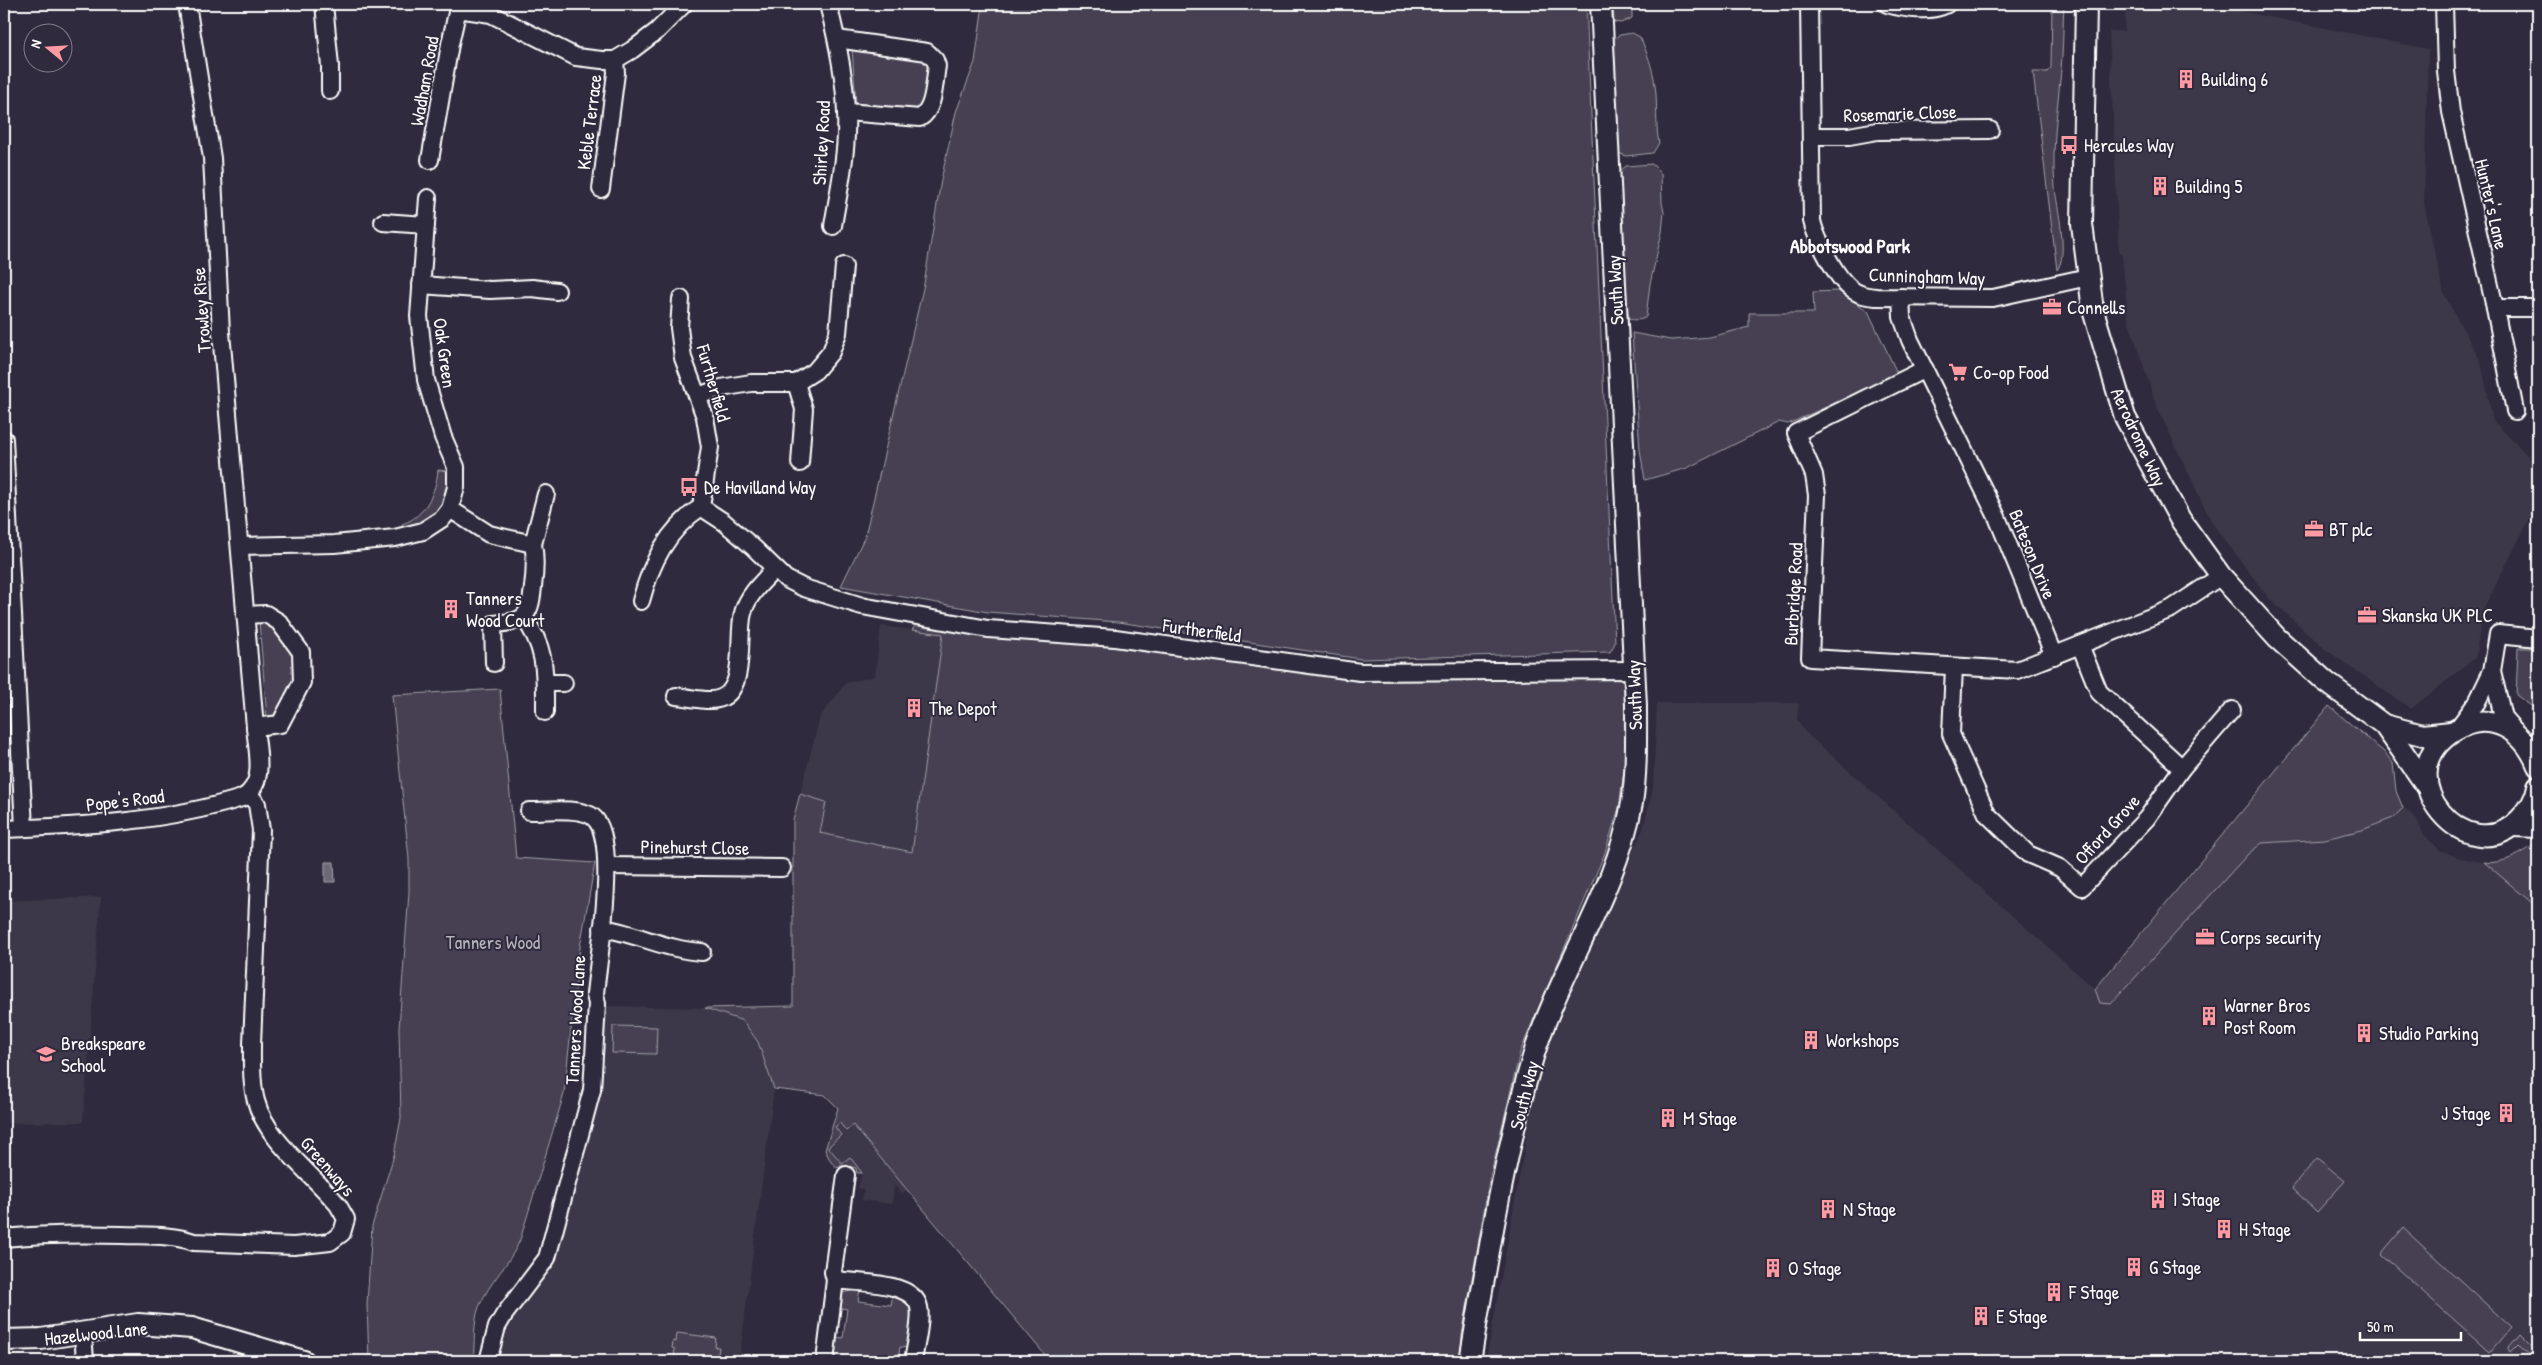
<svg xmlns="http://www.w3.org/2000/svg" width="2542" height="1365" viewBox="0 0 2542 1365" font-family="'Patrick Hand',sans-serif">
	<style>
		.built { fill: #3c3749 }
		.green { fill: #464152; stroke: #a2a0a8 }
		.water { fill: #6d6a77; stroke: #a7a6ad }
		.lines { fill: none; stroke-linecap: round; stroke-linejoin: round }
		.minor-casing { stroke: #fff; stroke-width: 20 }
		.tertiary-casing { stroke: #fff; stroke-width: 24 }
		.minor { stroke: #2f2a3d; stroke-width: 16 }
		.tertiary { stroke: #2f2a3d; stroke-width: 20 }
		.labels { text-anchor: middle; dominant-baseline: central; stroke-width: 4; stroke-linejoin: round; paint-order: stroke }
		.poi-label { font-size: 19px; fill: #fff; stroke: #2f2a3d; text-anchor: start }
		.street-label { font-size: 19px; fill: #fff; stroke: #2f2a3d }
		.park-label { font-size: 19px; fill: #b5b3ba; stroke: #2f2a3d }
		.neighbourhood-label { font-size: 20px; font-weight: bold; fill: #fff; stroke: #2f2a3d }
	</style>
	<rect width="100%" height="100%" fill="#2f2a3d"/>
	<filter id="ink" filterUnits="userSpaceOnUse"><feTurbulence type="fractalNoise" baseFrequency=".02" numOctaves="2"/><feDisplacementMap in="SourceGraphic" scale="10" xChannelSelector="R" yChannelSelector="G"/><feConvolveMatrix kernelMatrix="1 2 1 2 8 2 1 2 1" color-interpolation-filters="sRGB"/></filter>
	<g filter="url(#ink)">
		<g class="built">
			<polygon points="2126,4 2225,4 2225,8 2428,49 2424,203 2444,294 2481,362 2493,421 2538,466 2538,502 2484,608 2475,658 2411,709 2325,649 2268,597 2212,523 2157,407 2128,319 2122,255 2119,251 2109,31 2124,31"/>
			<polygon points="881,626 943,634 912,852 819,833 826,802 800,794 820,717 846,683 875,676"/>
			<polygon points="1657,703 1799,703 1797,719 1805,732 2095,989 2329,706 2384,752 2393,763 2396,791 2403,807 2416,818 2424,835 2440,850 2459,858 2490,863 2501,859 2538,861 2538,1361 1493,1361 1487,1356 1534,1095 1543,1059 1557,1026 1643,829 1653,789"/>
			<polygon points="101,897 83,1122 4,1123 4,901"/>
			<polygon points="602,1006 705,1008 743,1021 758,1042 774,1089 739,1361 499,1361 495,1356 508,1320 546,1275 551,1261"/>
			<polygon points="840,1123 853,1125 907,1190 902,1193 894,1185 892,1204 862,1200 864,1189 858,1188 862,1173 858,1169 842,1163 828,1147 841,1135 835,1127"/>
		</g>
		<g class="green">
			<polygon points="983,4 1586,4 1615,643 1610,652 1361,659 1118,622 988,612 841,586 865,536 924,284 941,180 956,112 975,62"/>
			<polygon points="1613,4 1632,4 1632,18 1621,23 1614,22"/>
			<path d="M2052,4H2064C2063,22 2063,40 2062,57C2059,101 2051,144 2055,188C2057,207 2069,255 2057,270L2033,72H2047L2051,68Z"/>
			<path d="M1632,33L1640,37C1647,52 1653,69 1655,85C1658,105 1655,124 1659,143L1653,153L1626,156L1619,153L1613,39L1620,35Z"/>
			<polygon points="852,49 923,58 931,65 927,105 921,111 856,103"/>
			<path d="M1652,164L1661,173L1662,203L1664,212L1662,232L1650,284L1646,317C1641,321 1634,320 1628,319L1620,171L1626,166Z"/>
			<polygon points="1838,291 1868,311 1898,375 1788,424 1779,422 1687,468 1645,480 1640,450 1632,333 1671,340 1710,337 1749,327 1749,313 1814,313 1813,292"/>
			<path d="M438,470L450,471C448,510 441,518 403,528L402,524C425,517 436,492 438,470Z"/>
			<polygon points="259,621 265,621 275,627 296,654 297,682 277,717 267,718"/>
			<polygon points="918,622 1114,643 1361,678 1616,677 1624,683 1626,754 1619,808 1604,855 1520,1052 1490,1177 1462,1335 1460,1361 1050,1361 853,1125 846,1131 840,1123 835,1127 841,1135 828,1147 842,1163 850,1157 862,1173 857,1173 856,1168 842,1165 838,1168 831,1162 825,1150 838,1108 825,1095 774,1089 758,1042 743,1021 705,1008 793,1006 793,820 800,794 826,802 820,833 912,852 943,634 912,630"/>
			<polygon points="2518,648 2538,648 2538,711 2516,695"/>
			<path d="M500,689L516,858L595,863L580,947L564,1094L520,1240C510,1264 489,1282 479,1307C473,1323 475,1344 473,1361H369L367,1304L372,1226L394,1155L401,1118L399,1028L409,892V859L392,695Z"/>
			<polygon points="2329,706 2384,752 2393,763 2396,791 2403,808 2393,818 2362,830 2325,839 2262,843 2248,854 2111,1004 2100,1003 2095,989"/>
			<path d="M2536,843L2538,844V908L2484,862C2501,865 2523,854 2536,843Z"/>
			<polygon points="613,1026 657,1027 656,1054 612,1053"/>
			<polygon points="2317,1158 2345,1181 2317,1212 2292,1188"/>
			<polygon points="2403,1228 2511,1327 2490,1352 2381,1254"/>
			<polygon points="860,1289 858,1301 891,1305 893,1293 905,1298 913,1310 909,1348 900,1347 898,1361 829,1361 832,1337 843,1338 847,1309 836,1307 842,1293"/>
			<polygon points="677,1333 716,1338 715,1347 719,1347 718,1354 714,1354 713,1361 674,1357 675,1349 672,1348 673,1341 676,1342"/>
			<polygon points="2519,1334 2538,1353 2538,1361 2534,1361 2535,1359 2518,1345 2511,1352 2508,1347"/>
		</g>
		<polygon class="water" points="325,862 334,862 335,882 325,882"/>
		<g class="lines">
			<g class="minor-casing">
				<g id="minor">
					<polyline points="324,4 330,66 330,91"/>
					<path d="M828,4C837,39 845,76 846,113C848,151 839,189 833,226"/>
					<path d="M1809,4L1812,221C1816,239 1836,277 1850,288C1858,295 1866,296 1876,297L1993,298L2088,277"/>
					<path d="M1887,4C1904,9 1931,13 1947,4"/>
					<polyline points="2444,4 2446,71 2451,112 2495,308 2515,411"/>
					<polyline points="458,9 491,14 576,57 602,60 615,60 632,50 657,31 684,4"/>
					<path d="M837,39L927,52L935,60L937,66C934,82 935,109 920,118L846,112"/>
					<polyline points="1811,136 1849,136 1877,131 1990,130"/>
					<polyline points="430,160 450,44 459,4"/>
					<polyline points="601,189 616,73 615,60"/>
					<polyline points="383,222 426,225"/>
					<polyline points="421,285 490,290 532,288 557,291"/>
					<polyline points="1901,297 1902,317 1910,340 1997,517 2054,656"/>
					<polyline points="681,299 679,328 683,358 705,417 710,447 701,507 724,522 754,548 786,579 804,588 862,606 988,629 1115,638 1360,672 1634,670"/>
					<polyline points="2495,308 2538,308"/>
					<polyline points="1925,369 1796,433 1814,475 1817,495 1810,658 2017,670 2171,609 2221,576"/>
					<polyline points="796,383 804,409 800,463"/>
					<polyline points="698,396 721,388 751,383 796,383 815,371 831,352 838,333 844,266"/>
					<polyline points="4,439 24,828"/>
					<path d="M450,509L489,534L533,544C536,559 535,572 533,587C530,618 524,622 493,624L494,663"/>
					<polyline points="533,544 546,494"/>
					<polyline points="240,546 334,544 395,538 423,531 443,518 450,509 456,487 456,467 443,437 426,380 419,316 428,198"/>
					<path d="M641,601C651,563 667,530 701,507"/>
					<polyline points="245,615 266,614 279,622 301,652 302,682 280,724 255,727"/>
					<path d="M523,617C547,647 545,675 545,712"/>
					<polyline points="2080,645 2099,692 2182,768"/>
					<polyline points="1954,667 1951,734 1987,814 2028,854 2060,868 2082,887 2147,818 2182,768 2232,710"/>
					<polyline points="2492,671 2503,717 2516,732"/>
					<polyline points="545,683 564,683"/>
					<path d="M676,696C687,697 699,700 710,700C750,700 736,639 743,613C747,596 762,582 774,570"/>
					<polyline points="2457,729 2477,702 2492,671 2498,634 2538,638"/>
					<path d="M4,829C84,826 164,822 242,798C267,784 257,752 255,727L221,332L212,158L187,4"/>
					<polyline points="607,866 782,868"/>
					<path d="M602,928C636,933 666,950 702,952"/>
					<path d="M4,1238C43,1234 83,1234 122,1235C146,1236 171,1234 194,1242L294,1246L330,1242L342,1233L346,1219L338,1205C312,1173 267,1141 256,1101C251,1083 252,1063 252,1044L261,830L257,804L249,794"/>
					<polyline points="835,1280 833,1272 846,1175"/>
					<polyline points="83,1332 85,1361"/>
					<path d="M488,1361L497,1327L504,1315L547,1258L592,1090L597,1004L595,994C598,960 620,837 593,817C581,807 545,811 529,811"/>
					<path d="M825,1361L835,1280C857,1283 913,1281 919,1307C922,1320 915,1348 913,1361"/>
				</g>
			</g>
			<g class="tertiary-casing">
				<g id="tertiary">
					<polyline points="2086,4 2082,224 2093,310 2125,417 2180,519 2221,576 2277,638 2325,681 2384,725 2426,785"/>
					<polyline points="2384,725 2423,735 2451,732"/>
					<path d="M2538,766C2524,731 2491,708 2454,731C2382,776 2469,874 2520,819C2529,810 2536,799 2538,786"/>
					<polyline points="2514,826 2538,827"/>
					<polyline points="4,1340 41,1339 138,1324 192,1328 304,1361"/>
					<path d="M1470,1361C1487,1260 1504,1156 1533,1057C1559,971 1616,893 1632,803C1637,771 1636,738 1636,705L1601,4"/>
				</g>
			</g>
			<use href="#minor" class="minor"/>
			<use href="#tertiary" class="tertiary"/>
		</g>
	</g>
	<defs>
		<g id="building-bare" transform="scale(1.5)"><path d="M-4-6H4V6H1V3H-1V6H-4ZM-2.5-4.3h1.7v1.8h-1.7ZM.8-4.3h1.7v1.8H.8ZM-2.5-1h1.7V.8h-1.7ZM.8-1h1.7V.8H.8Z" fill="#ff9aa2" stroke="#2f2a3d" stroke-width="2.5" paint-order="stroke"/></g>
		<g id="bus-bare" transform="scale(1.5)"><path d="M-5-6H5V4H4V6H2V4H-2V6H-4V4H-5ZM-3.5-4V0h7V-4ZM-3.5 1.2v1.5H-2V1.2ZM2 1.2v1.5H3.5V1.2Z" fill="#ff9aa2" stroke="#2f2a3d" stroke-width="2.5" paint-order="stroke"/></g>
		<g id="office-bare" transform="scale(1.5)"><path d="M-6-3h4V-5.5h4V-3h4V5H-6ZM-1-4.5V-3h2v-1.5ZM-6 0V1H6V0Z" fill="#ff9aa2" stroke="#2f2a3d" stroke-width="2.5" paint-order="stroke"/></g>
		<g id="supermarket-bare" transform="scale(1.5)"><path d="M-6-5.5h2.5l.6 2H6L4.5 2H-2.5L-4.4-4H-6ZM-1.5 3.2a1.3 1.3 0 1 0 .1 0ZM3 3.2a1.3 1.3 0 1 0 .1 0Z" fill="#ff9aa2" stroke="#2f2a3d" stroke-width="2.5" paint-order="stroke"/></g>
		<g id="school-bare" transform="scale(1.5)"><path d="M0-5L7-2L0 1L-7-2ZM-4 1L0 2.5L4 1V4Q0 6-4 4Z" fill="#ff9aa2" stroke="#2f2a3d" stroke-width="2.5" paint-order="stroke"/></g>
	</defs>
	<g fill-rule="evenodd">
		<use href="#building-bare" x="2186" y="79"/>
		<use href="#bus-bare" x="2069" y="145"/>
		<use href="#building-bare" x="2160" y="186"/>
		<use href="#office-bare" x="2052" y="307"/>
		<use href="#supermarket-bare" x="1958" y="372"/>
		<use href="#bus-bare" x="689" y="487"/>
		<use href="#office-bare" x="2314" y="529"/>
		<use href="#building-bare" x="451" y="609"/>
		<use href="#office-bare" x="2367" y="615"/>
		<use href="#building-bare" x="914" y="708"/>
		<use href="#office-bare" x="2205" y="937"/>
		<use href="#building-bare" x="2209" y="1016"/>
		<use href="#building-bare" x="2364" y="1033"/>
		<use href="#building-bare" x="1811" y="1040"/>
		<use href="#school-bare" x="46" y="1054"/>
		<use href="#building-bare" x="2506" y="1113"/>
		<use href="#building-bare" x="1668" y="1118"/>
		<use href="#building-bare" x="2158" y="1199"/>
		<use href="#building-bare" x="1828" y="1209"/>
		<use href="#building-bare" x="2224" y="1229"/>
		<use href="#building-bare" x="2134" y="1267"/>
		<use href="#building-bare" x="1773" y="1268"/>
		<use href="#building-bare" x="2054" y="1292"/>
		<use href="#building-bare" x="1981" y="1316"/>
	</g>
	<g class="labels">
		<g class="poi-label">
			<text x="2201" y="79">Building 6</text>
			<text x="2084" y="145">Hercules Way</text>
			<text x="2175" y="186">Building 5</text>
			<text x="2067" y="307">Connells</text>
			<text x="1973" y="372">Co-op Food</text>
			<text x="704" y="487">De Havilland Way</text>
			<text x="2329" y="529">BT plc</text>
			<text x="466" y="598">Tanners<tspan x="466" dy="22">Wood Court</tspan></text>
			<text x="2382" y="615">Skanska UK PLC</text>
			<text x="929" y="708">The Depot</text>
			<text x="2220" y="937">Corps security</text>
			<text x="2224" y="1005">Warner Bros<tspan x="2224" dy="22">Post Room</tspan></text>
			<text x="2379" y="1033">Studio Parking</text>
			<text x="1826" y="1040">Workshops</text>
			<text x="61" y="1043">Breakspeare<tspan x="61" dy="22">School</tspan></text>
			<text x="2491" y="1113" text-anchor="end">J Stage</text>
			<text x="1683" y="1118">M Stage</text>
			<text x="2173" y="1199">I Stage</text>
			<text x="1843" y="1209">N Stage</text>
			<text x="2239" y="1229">H Stage</text>
			<text x="2149" y="1267">G Stage</text>
			<text x="1788" y="1268">O Stage</text>
			<text x="2069" y="1292">F Stage</text>
			<text x="1996" y="1316">E Stage</text>
		</g>
		<g class="street-label">
			<text transform="translate(424 81) rotate(-80)">Wadham Road</text>
			<text transform="translate(1900 113) rotate(-2)">Rosemarie Close</text>
			<text transform="translate(589 122) rotate(-83)">Keble Terrace</text>
			<text transform="translate(821 143) rotate(-87)">Shirley Road</text>
			<text transform="translate(2492 204) rotate(77)">Hunter's Lane</text>
			<text transform="translate(1927 276) rotate(2)">Cunningham Way</text>
			<text transform="translate(1615 290) rotate(-93)">South Way</text>
			<text transform="translate(201 310) rotate(-94)">Trowley Rise</text>
			<text transform="translate(445 353) rotate(82)">Oak Green</text>
			<text transform="translate(714 383) rotate(74)">Furtherfield</text>
			<text transform="translate(2139 437) rotate(65)">Aerodrome Way</text>
			<text transform="translate(2033 554) rotate(68)">Bateson Drive</text>
			<text transform="translate(1793 594) rotate(-87)">Burbridge Road</text>
			<text transform="translate(1202 630) rotate(8)">Furtherfield</text>
			<text transform="translate(1634 695) rotate(-92)">South Way</text>
			<text transform="translate(125 800) rotate(-7)">Pope's Road</text>
			<text transform="translate(2107 829) rotate(-48)">Offord Grove</text>
			<text transform="translate(695 847) rotate(1)">Pinehurst Close</text>
			<text transform="translate(575 1020) rotate(-87)">Tanners Wood Lane</text>
			<text transform="translate(1524 1095) rotate(-76)">South Way</text>
			<text transform="translate(328 1166) rotate(49)">Greenways</text>
			<text transform="translate(96 1333) rotate(-6)">Hazelwood Lane</text>
		</g>
		<g class="park-label">
			<text x="493" y="942">Tanners Wood</text>
		</g>
		<g class="neighbourhood-label">
			<text x="1850" y="245">Abbotswood Park</text>
		</g>
	</g>
	<rect width="2542" height="1365" fill="none" stroke="#2f2a3d" stroke-width="20"/>
	<rect x="10" y="10" width="2522" height="1345" fill="none" stroke="#fff" stroke-width="2" filter="url(#ink)"/>
	<g transform="translate(48 48) rotate(288)"><circle r="24" fill="#2f2a3d" stroke="#827f8b"/>
	<path d="M0-4L9 19L0 12L-9 19Z" fill="#ff9aa2"/>
	<text y="-8" font-size="14" font-weight="bold" text-anchor="middle" fill="#ffffff">N</text>
	</g>
	<path d="M2360 1332v8h101v-8" fill="none" stroke="#ffffff" stroke-width="2.5"/>
	<text x="2367" y="1332" font-size="15" fill="#ffffff" stroke="#2f2a3d" stroke-width="4" paint-order="stroke">50 m</text>
</svg>
